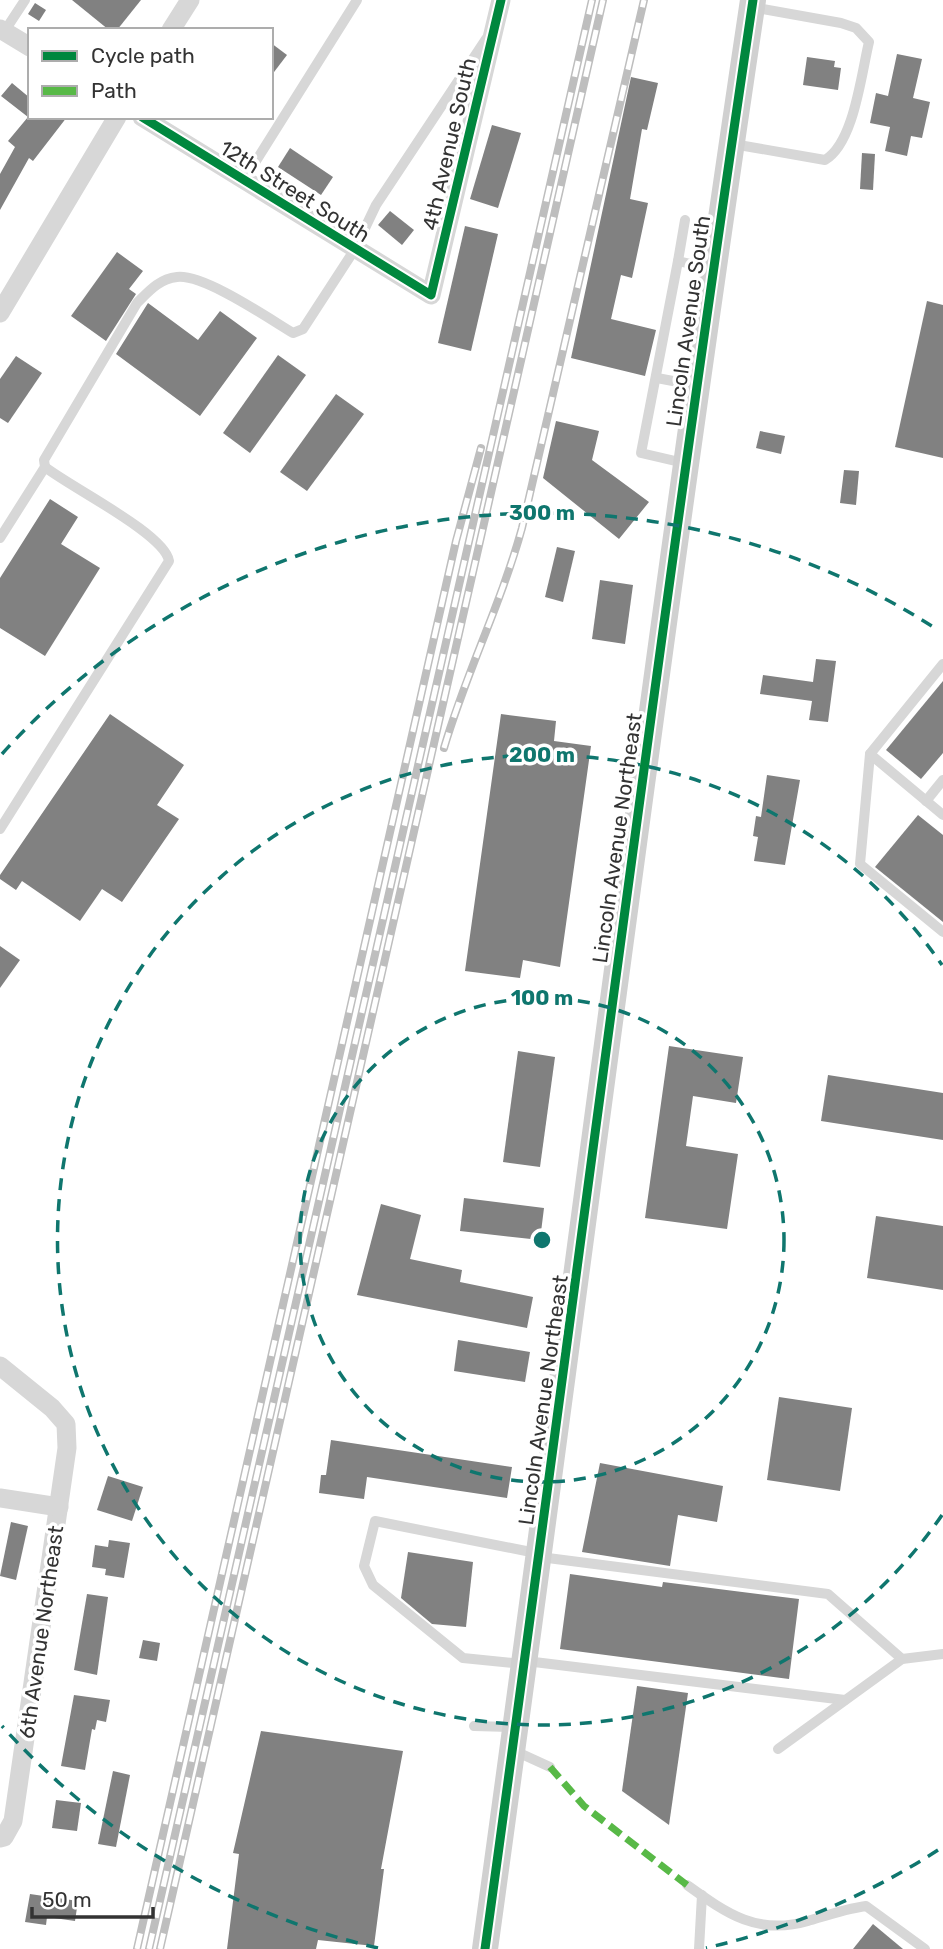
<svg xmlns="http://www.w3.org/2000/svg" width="943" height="1949" viewBox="0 0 943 1949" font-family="Rubik,sans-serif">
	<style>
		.building { fill: #818181 }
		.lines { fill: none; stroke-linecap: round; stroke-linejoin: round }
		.lane { stroke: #d7d7d7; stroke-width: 10 }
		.street { stroke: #d7d7d7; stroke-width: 19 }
		.secondary { stroke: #d0d0d0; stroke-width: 26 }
		.rail-casing { stroke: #bebebe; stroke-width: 8 }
		.rail { stroke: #fff; stroke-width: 5; stroke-dasharray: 16; stroke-linecap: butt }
		.quiet { stroke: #58b947; stroke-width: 7; stroke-dasharray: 14 7; stroke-linecap: butt }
		.cycleway-casing { stroke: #fff; stroke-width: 13 }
		.cycleway { stroke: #00873e; stroke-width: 9 }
		.ring { fill: none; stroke: #0f766e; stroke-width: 3.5; stroke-dasharray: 12 9 }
		.labels { text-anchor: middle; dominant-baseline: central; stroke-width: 7; stroke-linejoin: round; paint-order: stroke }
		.street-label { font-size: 21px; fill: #333; stroke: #fff }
		.centre { fill: #0f766e; stroke: #fff; stroke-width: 3.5 }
		.ring-label { font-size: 21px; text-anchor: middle; font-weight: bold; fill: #0f766e; stroke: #fff; stroke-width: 7; stroke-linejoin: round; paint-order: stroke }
	</style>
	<rect width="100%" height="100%" fill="#fff"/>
	<g class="building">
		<polygon points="72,0 141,0 117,30 109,30"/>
		<polygon points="35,3 46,10 39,21 28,14"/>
		<polygon points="271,43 287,55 271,76"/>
		<polygon points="897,54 922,59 913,98 930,102 922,138 911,136 907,156 885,151 890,127 870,123 876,93 888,96"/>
		<polygon points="807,57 835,61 834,67 841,68 838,90 803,85"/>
		<polygon points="631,77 658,83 647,130 642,129 630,199 648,203 632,278 621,275 611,319 656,330 645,376 571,358"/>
		<polygon points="12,83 30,98 30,117 67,117 33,161 29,158 0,210 0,174 15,147 8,141 28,117 1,96"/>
		<polygon points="492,125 521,133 498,208 470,199"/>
		<polygon points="290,148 333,177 321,195 278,167"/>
		<polygon points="862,153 875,154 873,190 860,189"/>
		<polygon points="390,211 414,230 402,245 378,225"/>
		<polygon points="465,226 498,234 471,351 438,343"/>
		<polygon points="117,252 143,271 129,289 136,294 106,341 71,316"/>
		<polygon points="927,301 943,305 943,458 895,447"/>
		<polygon points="148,303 198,340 220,311 257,338 200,416 116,354"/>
		<polygon points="278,355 306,375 250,453 223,433"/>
		<polygon points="16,356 42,373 8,423 0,418 0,379"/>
		<polygon points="336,394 364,414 307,491 280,472"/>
		<polygon points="556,421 599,431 592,460 649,502 619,539 543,478"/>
		<polygon points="760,431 785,436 781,454 756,448"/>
		<polygon points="844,470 859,471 856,505 840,503"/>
		<polygon points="50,499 78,517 61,544 100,568 45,656 0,628 0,578"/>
		<polygon points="557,547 575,551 563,602 545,597"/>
		<polygon points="600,580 633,585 625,644 592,639"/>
		<polygon points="816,659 836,661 828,722 809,720 812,701 760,694 763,675 813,682"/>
		<polygon points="943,681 943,753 921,779 886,750"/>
		<polygon points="110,714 184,765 157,805 179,819 122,902 102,889 80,921 22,881 16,890 0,879 0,875"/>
		<polygon points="501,714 556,721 554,741 591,746 560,967 523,960 520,978 465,971"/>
		<polygon points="767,775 800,780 785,865 754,861 758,837 753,836 756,816 761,817"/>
		<polygon points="918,815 943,835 943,922 875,867"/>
		<polygon points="0,946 20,960 0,988"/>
		<polygon points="669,1046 743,1057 736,1103 693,1096 686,1146 738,1154 727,1229 645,1218"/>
		<polygon points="518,1051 555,1057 540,1167 503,1162"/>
		<polygon points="828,1075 943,1093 943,1140 821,1121"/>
		<polygon points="464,1198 544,1208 540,1240 460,1231"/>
		<polygon points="381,1204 421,1215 410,1259 462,1270 460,1282 533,1297 527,1328 357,1295"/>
		<polygon points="876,1216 943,1226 943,1290 867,1278"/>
		<polygon points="458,1340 530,1352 525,1382 454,1371"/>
		<polygon points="779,1397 852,1408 840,1491 767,1480"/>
		<polygon points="331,1440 512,1467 507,1498 367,1477 364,1499 319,1493 321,1475 326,1475"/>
		<polygon points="600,1463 723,1486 717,1522 678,1515 670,1566 582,1552"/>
		<polygon points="108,1476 143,1487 132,1521 97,1510"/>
		<polygon points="11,1522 28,1526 16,1580 0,1576"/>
		<polygon points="109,1540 130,1543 124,1578 105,1575 106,1569 92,1567 95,1545 108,1547"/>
		<polygon points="408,1552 473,1562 466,1627 432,1624 401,1598"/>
		<polygon points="570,1574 662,1587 663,1582 799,1599 789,1679 560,1649"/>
		<polygon points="87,1594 108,1597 97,1675 74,1670"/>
		<polygon points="143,1640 160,1643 157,1661 139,1658"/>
		<polygon points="637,1686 688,1693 669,1825 622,1791"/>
		<polygon points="74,1695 110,1700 106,1722 97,1720 95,1730 92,1729 85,1770 61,1766"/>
		<polygon points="261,1731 403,1751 381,1869 384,1869 374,1946 318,1940 316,1949 227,1949 239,1854 233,1853"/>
		<polygon points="113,1771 130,1775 116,1847 98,1844"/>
		<polygon points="56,1800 81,1803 77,1831 52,1828"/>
		<polygon points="30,1894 78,1901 75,1921 47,1917 46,1925 25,1922"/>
		<polygon points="873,1924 903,1949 853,1949"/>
	</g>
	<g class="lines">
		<g class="lane">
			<polyline points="4,32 25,0"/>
			<path d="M733,144L825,160C854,143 861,75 869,42L856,28L841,23L752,7"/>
			<polyline points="244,180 357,0"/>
			<polyline points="678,261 685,220"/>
			<polyline points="657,378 694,385"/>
			<polyline points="684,463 641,453 678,261 712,269"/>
			<path d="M0,538L45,467L44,460L137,303C149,291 159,279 177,277C204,274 268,318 293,333L303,329L355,249L376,205L486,39"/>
			<polyline points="943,664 870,754 860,864 943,932"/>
			<polyline points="870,754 943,815"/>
			<polyline points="926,801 943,780"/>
			<path d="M0,829L169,561C165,534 70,487 45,467"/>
			<polyline points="540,1557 828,1594 902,1659"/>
			<polyline points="526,1661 845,1700"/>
			<polyline points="523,1664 463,1658 373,1585 364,1566 375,1521 536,1553"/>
			<polyline points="474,1726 515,1727"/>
			<polyline points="778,1749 902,1659 943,1654"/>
			<polyline points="515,1751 550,1767"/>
			<path d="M687,1885C726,1913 757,1936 808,1921C828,1915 845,1909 866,1906L925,1949"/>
			<polyline points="699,1949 702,1895"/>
		</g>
		<g class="street">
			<polyline points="0,29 30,47"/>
			<polyline points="171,30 190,0"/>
			<polyline points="142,117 431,295 501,0"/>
			<polyline points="0,313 117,117"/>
			<polyline points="0,1366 52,1408 66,1424 67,1448 13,1821 4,1837 0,1838"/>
			<polyline points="0,1498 59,1507"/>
		</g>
		<path class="secondary" d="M485,1949C575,1299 656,649 753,0"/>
		<g class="rail-casing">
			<g id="rail">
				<path d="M444,748C466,673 501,604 522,528L644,0"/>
				<polyline points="137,1949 456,541 481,448"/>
				<polyline points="149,1949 592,0"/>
				<polyline points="160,1949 603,0"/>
			</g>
		</g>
		<use href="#rail" class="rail"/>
		<polyline class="quiet" points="550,1767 584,1806 687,1885"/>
		<g class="cycleway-casing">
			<g id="cycleway">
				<polyline points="142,117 431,295 501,0"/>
				<path d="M485,1949C575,1299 656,649 753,0"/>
			</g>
		</g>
		<use href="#cycleway" class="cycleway"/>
	</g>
	<g class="ring">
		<circle cx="542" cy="1240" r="242"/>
		<path d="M942 1515A485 485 0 1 1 942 965"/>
		<path d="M938 1850A727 727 0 0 1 706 1948M378 1948A727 727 0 0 1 2 1726M2 754A727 727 0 0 1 938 630"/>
	</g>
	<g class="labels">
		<g class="street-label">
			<text transform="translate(449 144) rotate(-77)">4th Avenue South</text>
			<text transform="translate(295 191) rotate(32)">12th Street South</text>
			<text transform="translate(688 321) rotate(-82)">Lincoln Avenue South</text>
			<text transform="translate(617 838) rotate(-82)">Lincoln Avenue Northeast</text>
			<text transform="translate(543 1400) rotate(-82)">Lincoln Avenue Northeast</text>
			<text transform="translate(41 1632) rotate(-82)">6th Avenue Northeast</text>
		</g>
	</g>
	<circle cx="542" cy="1240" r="10" class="centre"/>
	<g class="ring-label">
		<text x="542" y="520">300 m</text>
		<text x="542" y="762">200 m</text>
		<text x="542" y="1005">100 m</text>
	</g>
	<rect x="28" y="28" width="245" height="91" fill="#ffffff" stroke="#adadad" stroke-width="2"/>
	<rect x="42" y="51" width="35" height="10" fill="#00873e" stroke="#adadad" stroke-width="2"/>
	<text x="91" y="63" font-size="21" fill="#333333">Cycle path</text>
	<rect x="42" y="86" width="35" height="10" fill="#58b947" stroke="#adadad" stroke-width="2"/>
	<text x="91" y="98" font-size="21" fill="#333333">Path</text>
	<path d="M32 1907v10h121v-10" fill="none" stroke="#333333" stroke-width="3.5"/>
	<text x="42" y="1907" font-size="21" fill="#333333" stroke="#ffffff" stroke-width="5" paint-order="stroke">50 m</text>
</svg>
